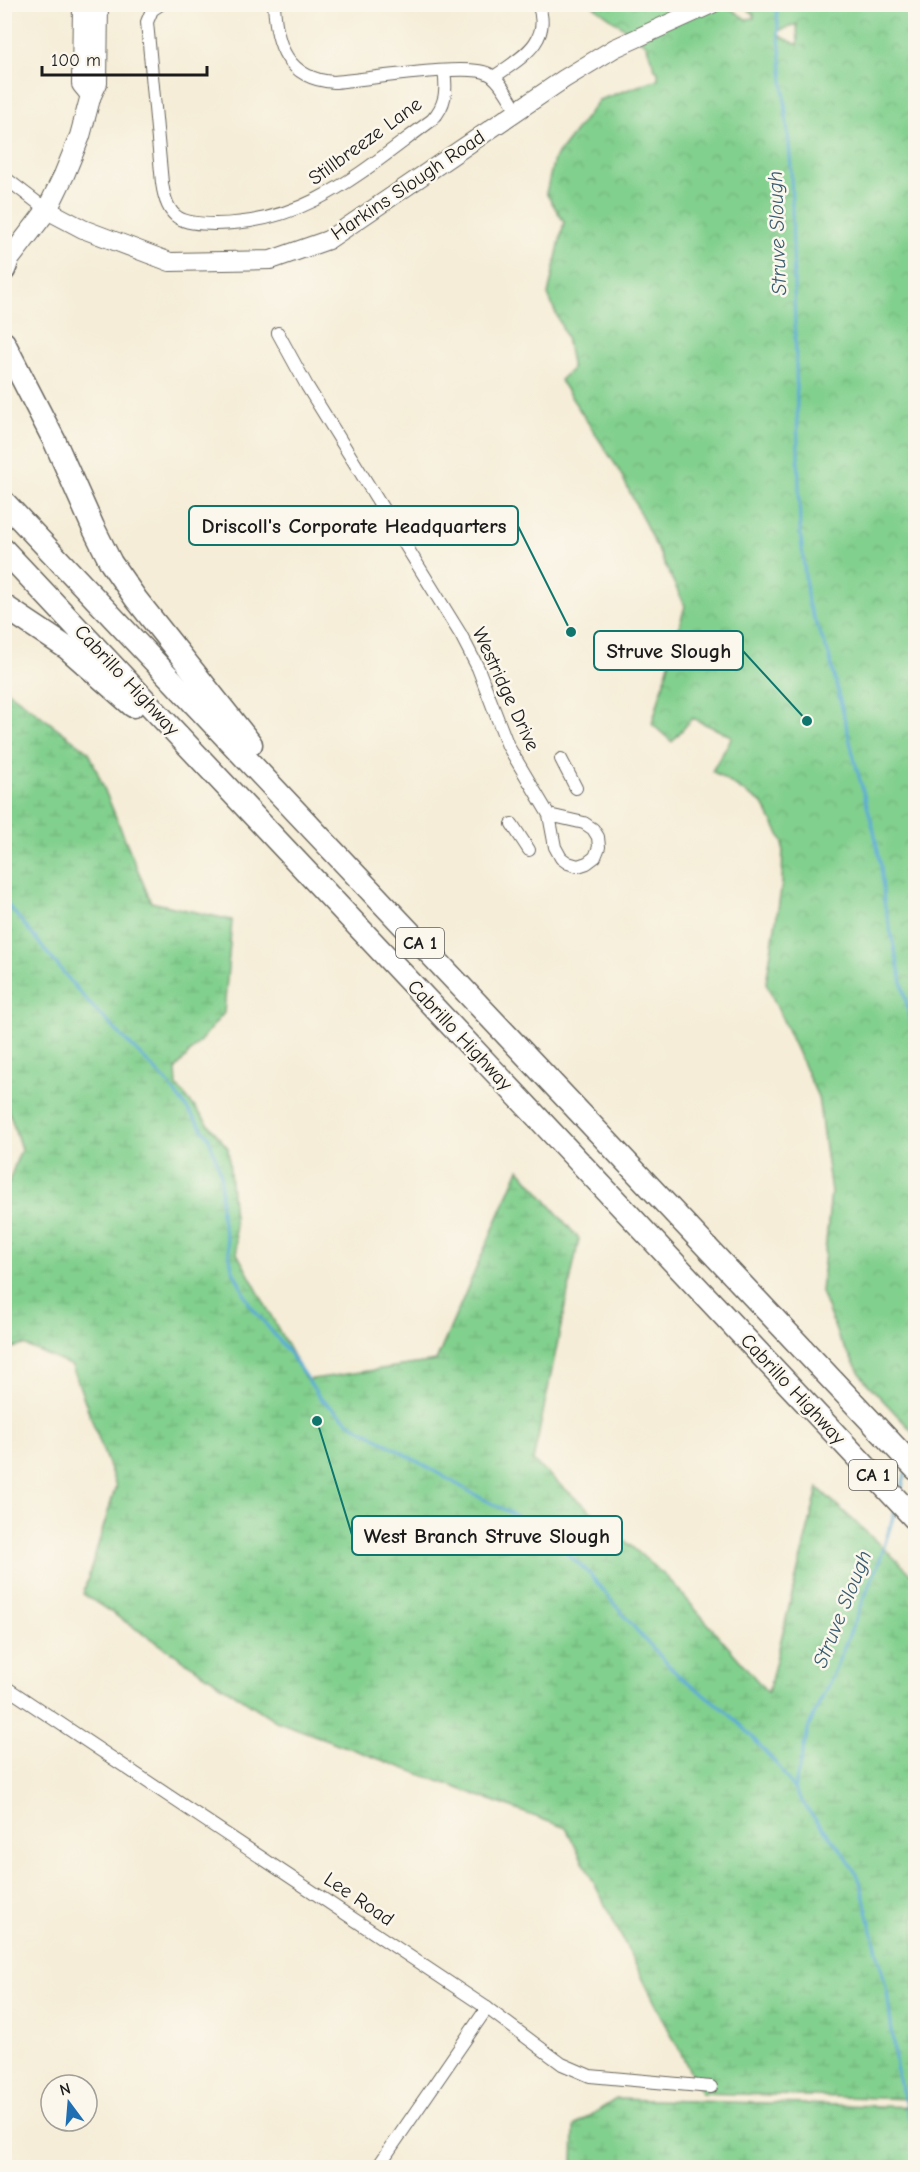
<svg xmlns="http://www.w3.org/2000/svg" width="920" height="2172" viewBox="0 0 920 2172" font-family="'Comic Neue',sans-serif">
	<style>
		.wetland { fill: url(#wetland-marsh); stroke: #4f7655; stroke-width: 1.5 }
		.park { fill: url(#park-crowns); stroke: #4f7655; stroke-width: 1.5; fill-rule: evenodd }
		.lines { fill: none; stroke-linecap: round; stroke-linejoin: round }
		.stream { stroke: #5babd6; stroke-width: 3 }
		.minor-casing { stroke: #68655d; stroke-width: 14 }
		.secondary-casing { stroke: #68655d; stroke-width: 20 }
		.primary-casing { stroke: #68655d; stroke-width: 22 }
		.motorway-casing { stroke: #68655d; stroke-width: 25 }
		.minor { stroke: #fff; stroke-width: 12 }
		.secondary { stroke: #fff; stroke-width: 18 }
		.primary { stroke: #fff; stroke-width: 20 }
		.motorway { stroke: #fff; stroke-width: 22 }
		.labels { text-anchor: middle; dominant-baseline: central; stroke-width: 5; stroke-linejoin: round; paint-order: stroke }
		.shield { fill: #fbf7ec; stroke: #5f5e5a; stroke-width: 1.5 }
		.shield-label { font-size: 18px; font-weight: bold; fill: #1c1c1c }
		.street-label { font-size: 20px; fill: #1c1c1c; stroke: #fbf7ec }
		.water-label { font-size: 21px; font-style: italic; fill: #385c70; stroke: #fbf7ec }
		.leader { fill: none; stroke: #0f766e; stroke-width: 2 }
		.callout-dot { fill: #0f766e; stroke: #fbf7ec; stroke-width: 2 }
		.callout { fill: #fbf7ec; stroke: #0f766e; stroke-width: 2 }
		.callout-label { font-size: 21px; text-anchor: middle; font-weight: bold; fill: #1c1c1c }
	</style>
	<defs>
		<pattern id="wetland-marsh" width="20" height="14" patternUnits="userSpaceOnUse" patternTransform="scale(1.5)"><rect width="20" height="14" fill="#82d08e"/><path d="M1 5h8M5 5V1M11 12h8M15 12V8" fill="none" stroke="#70b27a"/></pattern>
		<pattern id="park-crowns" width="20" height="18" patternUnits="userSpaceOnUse" patternTransform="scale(1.5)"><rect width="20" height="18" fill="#82d08e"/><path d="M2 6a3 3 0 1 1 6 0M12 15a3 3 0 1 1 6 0" fill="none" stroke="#70b27a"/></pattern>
	</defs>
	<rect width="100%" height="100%" fill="#fbf7ec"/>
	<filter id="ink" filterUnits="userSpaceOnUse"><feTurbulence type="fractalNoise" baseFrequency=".0167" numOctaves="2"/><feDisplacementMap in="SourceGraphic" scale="12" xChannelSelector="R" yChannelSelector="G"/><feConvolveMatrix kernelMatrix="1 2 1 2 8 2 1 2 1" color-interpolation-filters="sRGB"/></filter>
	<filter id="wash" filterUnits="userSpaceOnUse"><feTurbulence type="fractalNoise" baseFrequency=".008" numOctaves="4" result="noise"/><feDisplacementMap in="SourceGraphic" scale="24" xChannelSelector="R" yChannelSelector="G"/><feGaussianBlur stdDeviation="1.35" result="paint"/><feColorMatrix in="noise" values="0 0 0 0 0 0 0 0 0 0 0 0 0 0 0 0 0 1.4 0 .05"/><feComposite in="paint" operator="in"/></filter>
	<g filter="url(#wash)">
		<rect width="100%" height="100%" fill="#f5edd7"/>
		<g class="wetland">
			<polygon points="5,689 89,752 151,902 232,920 224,1013 176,1069 177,1086 228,1148 237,1253 306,1380 436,1361 519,1169 579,1239 533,1461 670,1580 768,1693 818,1488 915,1577 915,2099 701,2093 566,1828 276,1721 83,1594 116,1486 72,1366 24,1345 5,1350 4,1194 21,1149 4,1096"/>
			<polygon points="616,2099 915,2107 915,2167 573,2167 574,2126"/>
		</g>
		<path class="park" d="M592,5H725L746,19L754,18V14L741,5H915V1434L865,1381L839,1339L821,1292L831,1192L818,1097L766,983L782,884L783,842L763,804L712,771L731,739V736L692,718L672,742L652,724L685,606L619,470L560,380L572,369L566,337L548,295L564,222L546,193L554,159L599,100L658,79V71L655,69L646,44ZM797,24L798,45L778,35V31Z"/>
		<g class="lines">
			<g class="stream">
				<polyline points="776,4 791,168 800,529 808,604 829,655 855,762 874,831 881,866 884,902 909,1014 916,1059"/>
				<polyline points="4,900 86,1000 166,1081 208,1136 221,1174 221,1213 232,1268 250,1305 290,1354 320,1398 349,1422 481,1498 521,1518 562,1549 587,1571 639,1633 677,1674 726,1711 752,1737 780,1768 807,1809 843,1852 859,1878 887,1991 896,2067 916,2145"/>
				<polyline points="912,1450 916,1437"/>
				<polyline points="901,1491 906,1471"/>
				<polyline points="794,1789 809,1726 833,1674 879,1562 895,1511"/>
			</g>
		</g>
	</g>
	<g filter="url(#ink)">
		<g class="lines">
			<g class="minor-casing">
				<g id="minor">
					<path d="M161,4L152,10L147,22L162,183C167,219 180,224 215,224C307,224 362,171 432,120C446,105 447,90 444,71"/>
					<path d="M274,4C276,45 287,79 334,82C363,80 470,62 489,74C501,80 509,99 517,110"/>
					<path d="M494,77C520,58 553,42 538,4"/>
					<polyline points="4,177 47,210"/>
					<polyline points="278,333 307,386 461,635 478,668 508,746 549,815 555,847 561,858 568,863 578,866 587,863 595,857 599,847 598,837 593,829 584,823 549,815"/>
					<polyline points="561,759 576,788"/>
					<polyline points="512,824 529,850"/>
					<polyline points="4,1686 487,2008 562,2064 590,2076 711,2087"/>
					<polyline points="377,2168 487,2008"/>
				</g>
			</g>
			<g class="secondary-casing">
				<polyline id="secondary" points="47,210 83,229 170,262 271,260 328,240 564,79 615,48 712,4"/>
			</g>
			<g class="primary-casing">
				<g id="primary">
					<polyline points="83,4 82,84 91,95"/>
					<polyline points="4,266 47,210 64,175 80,136 91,95 97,83 98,4"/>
				</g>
			</g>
			<g class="motorway-casing">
				<g id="motorway">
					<polyline points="4,270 6,265"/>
					<polyline points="4,343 55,442 93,527 111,563 136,599 251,744"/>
					<polyline points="4,502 916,1469"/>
					<polyline points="4,550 916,1520"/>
					<polyline points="4,606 67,648 133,706"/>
				</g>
			</g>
			<use href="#minor" class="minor"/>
			<use href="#secondary" class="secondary"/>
			<use href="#primary" class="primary"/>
			<use href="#motorway" class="motorway"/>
		</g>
	</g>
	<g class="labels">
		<g class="shield">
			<rect x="396" y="928" width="48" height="30" rx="4.5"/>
			<rect x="849" y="1460" width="48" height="30" rx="4.5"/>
		</g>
		<g class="shield-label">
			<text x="420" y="943">CA 1</text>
			<text x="873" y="1475">CA 1</text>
		</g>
		<g class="street-label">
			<text transform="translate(365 141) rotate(-36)">Stillbreeze Lane</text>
			<text transform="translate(408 185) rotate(-34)">Harkins Slough Road</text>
			<text transform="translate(127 680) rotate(47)">Cabrillo Highway</text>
			<text transform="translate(506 689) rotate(65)">Westridge Drive</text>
			<text transform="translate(460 1035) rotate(47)">Cabrillo Highway</text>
			<text transform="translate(793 1389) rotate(47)">Cabrillo Highway</text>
			<text transform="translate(359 1899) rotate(34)">Lee Road</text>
		</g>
		<g class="water-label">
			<text transform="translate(777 233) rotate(-92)">Struve Slough</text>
			<text transform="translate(842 1609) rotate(-68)">Struve Slough</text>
		</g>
	</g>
	<path class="leader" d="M571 632L518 526M807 721L743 651M317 1421L352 1535"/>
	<g class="callout-dot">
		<circle cx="571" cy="632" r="6"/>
		<circle cx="807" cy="721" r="6"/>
		<circle cx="317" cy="1421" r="6"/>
	</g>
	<g class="callout">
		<rect x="189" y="506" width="329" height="39" rx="6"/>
		<rect x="594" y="631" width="149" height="39" rx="6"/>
		<rect x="352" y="1516" width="270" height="39" rx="6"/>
	</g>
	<g class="callout-label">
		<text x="354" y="533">Driscoll's Corporate Headquarters</text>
		<text x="669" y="658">Struve Slough</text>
		<text x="487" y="1543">West Branch Struve Slough</text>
	</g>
	<rect width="920" height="2172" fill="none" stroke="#fbf7ec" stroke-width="24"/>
	<g transform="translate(69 2103) rotate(344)"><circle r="28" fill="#fbf7ec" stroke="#a29f99" stroke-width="1.5"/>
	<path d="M0-4.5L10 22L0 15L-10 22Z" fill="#1f6fb2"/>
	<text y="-9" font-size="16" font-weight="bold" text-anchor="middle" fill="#1c1c1c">N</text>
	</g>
	<path d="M42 66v9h165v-9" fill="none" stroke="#1c1c1c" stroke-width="3"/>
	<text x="51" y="66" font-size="18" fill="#1c1c1c" stroke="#fbf7ec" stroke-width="4.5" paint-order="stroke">100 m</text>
</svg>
